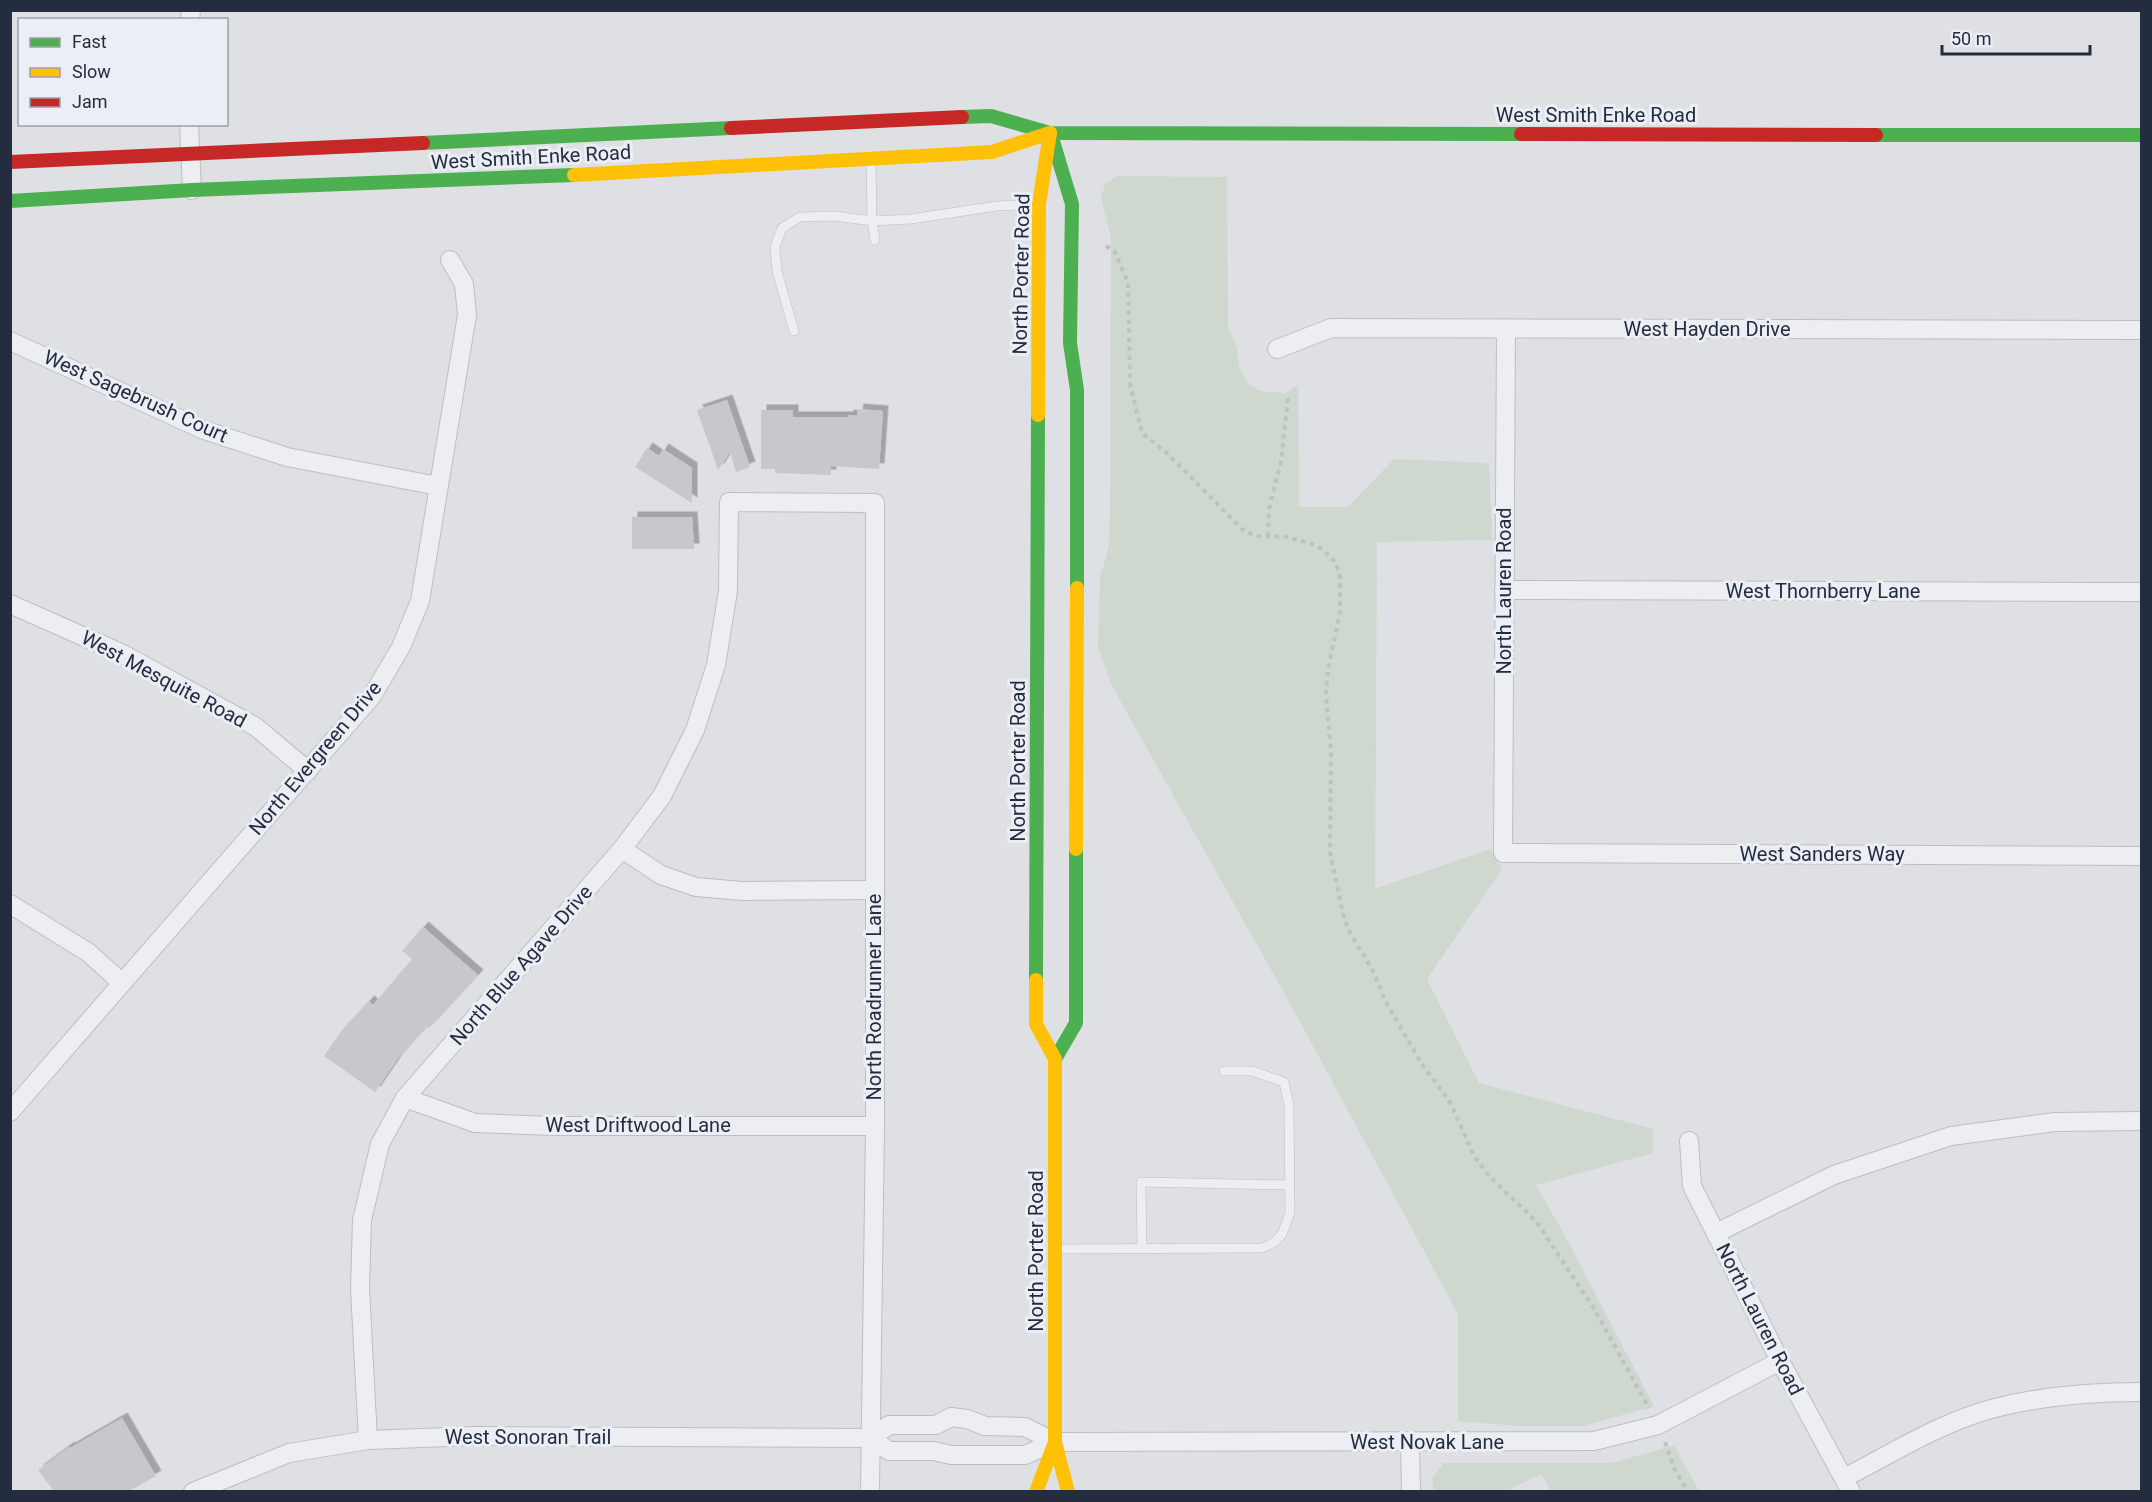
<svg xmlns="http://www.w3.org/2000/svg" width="2152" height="1502" viewBox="0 0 2152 1502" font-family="Roboto,sans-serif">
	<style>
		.green { fill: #ced8ce }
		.building { fill: #c6c8cd; filter: url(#shadow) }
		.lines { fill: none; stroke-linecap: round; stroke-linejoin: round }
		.lane-casing { stroke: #bcbec2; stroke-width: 10 }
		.street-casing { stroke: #bcbec2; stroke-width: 20 }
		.path { stroke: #c0c1c7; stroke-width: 4; stroke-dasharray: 4.5 4.5; stroke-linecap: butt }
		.lane { stroke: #edeef1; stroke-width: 9 }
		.street { stroke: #edeef1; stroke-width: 18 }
		.fast { stroke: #4caf50; stroke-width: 14 }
		.slow { stroke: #ffc107; stroke-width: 14 }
		.jam { stroke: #c62828; stroke-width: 14 }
		.labels { text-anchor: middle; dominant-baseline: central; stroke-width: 6; stroke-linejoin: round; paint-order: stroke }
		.street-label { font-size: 20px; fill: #242c3f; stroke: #ebeef5 }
	</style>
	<defs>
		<filter id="shadow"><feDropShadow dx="5.5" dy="-5.5" stdDeviation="0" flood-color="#0004"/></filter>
	</defs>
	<rect width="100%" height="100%" fill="#dee0e4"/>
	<g class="green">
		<polygon points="1117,176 1227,177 1228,325 1237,348 1239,366 1248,383 1260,391 1286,393 1298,385 1299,507 1348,507 1394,459 1489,463 1492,540 1377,542 1375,889 1490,849 1502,869 1427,979 1479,1083 1653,1129 1653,1153 1536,1185 1565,1236 1654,1406 1583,1426 1519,1426 1458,1421 1458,1314 1293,1009 1112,686 1098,647 1100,578 1109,546 1110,516 1111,238 1101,198 1105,184"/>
		<polygon points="1674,1445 1699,1491 1551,1491 1541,1474 1507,1491 1434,1491 1432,1478 1444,1463 1613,1463"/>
	</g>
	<g class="building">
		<polygon points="727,400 750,467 736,472 730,452 718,470 697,410"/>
		<polygon points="858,409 883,411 879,469 831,466 831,475 775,473 775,469 761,469 761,410 793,410 793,417 848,417 848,415 857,416"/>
		<polygon points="647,448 659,456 663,449 692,468 692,503 635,467"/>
		<polygon points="632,517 692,517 694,549 632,549"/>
		<polygon points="423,927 478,975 429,1028 427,1026 398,1058 375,1092 324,1056 342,1030 369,1001 373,1005 412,959 402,951"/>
		<polygon points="122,1418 156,1476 129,1491 54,1491 38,1470 69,1447 70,1448"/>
	</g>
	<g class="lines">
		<g class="lane-casing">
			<g id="lane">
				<polyline points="871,160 872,221 875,240"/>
				<polyline points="794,331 777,271 775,247 782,228 800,217 835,216 872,221 911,219 997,206 1037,204"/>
				<polyline points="1142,1248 1141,1182 1289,1185"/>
				<polyline points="1055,1249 1262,1248 1275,1242 1282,1234 1290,1213 1289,1106 1284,1082 1252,1071 1224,1071"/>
			</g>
		</g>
		<g class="street-casing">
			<g id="street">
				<polyline points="190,20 191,10"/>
				<polyline points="189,124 192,190"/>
				<polyline points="1506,329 1503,853 2142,856"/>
				<polyline points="10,341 204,430 287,457 438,486"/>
				<polyline points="1277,349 1331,328 2142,330"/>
				<polyline points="1504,590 2142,592"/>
				<polyline points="10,604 123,654 256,727 308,771"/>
				<polyline points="622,849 661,875 696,887 742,891 874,890"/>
				<polyline points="10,904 89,953 122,983"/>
				<polyline points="405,1098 475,1123 554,1126 875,1126"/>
				<polyline points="10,1112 372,696 401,647 420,601 467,315 464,284 450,260"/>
				<polyline points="1689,1141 1692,1186 1780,1361 1851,1492"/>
				<polyline points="1716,1233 1834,1175 1951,1136 2055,1122 2142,1121"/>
				<polyline points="871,1438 889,1425 936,1425 951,1417 967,1419 985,1426 1025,1427 1055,1442"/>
				<polyline points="368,1440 360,1289 362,1220 380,1144 405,1098 622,849 662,796 695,730 716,665 728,591 729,502 875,503 875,1126 870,1492"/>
				<polyline points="1410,1442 1411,1492"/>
				<path d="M1844,1478C1891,1454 1943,1421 1995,1408C2042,1396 2093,1392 2142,1392"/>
				<polyline points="193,1492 289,1453 368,1440 475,1436 871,1438 889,1451 934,1451 951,1455 1025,1455 1055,1442 1594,1441 1658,1425 1780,1361"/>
			</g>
		</g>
		<g class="path">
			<polyline points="1106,246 1115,252 1128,283 1130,384 1142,433 1168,454 1244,531 1258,536 1286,537 1310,543 1322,549 1336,563 1340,578 1340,611 1328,670 1326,693 1331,752 1330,852 1343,914 1349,931 1372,969 1386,1002 1421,1063 1450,1102 1474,1156 1490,1177 1536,1221 1593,1307 1649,1408"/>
			<polyline points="1268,536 1269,509 1281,461 1288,398"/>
			<polyline points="1665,1442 1674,1468 1688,1492"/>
		</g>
		<use href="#lane" class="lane"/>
		<use href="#street" class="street"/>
		<g class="fast">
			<polyline points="962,117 991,116 1050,133 1521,134"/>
			<polyline points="1876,135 2142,135"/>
			<polyline points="1052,138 1072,204 1070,343 1077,390 1077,588"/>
			<polyline points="423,143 731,128"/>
			<polyline points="10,201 192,190 574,175"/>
			<polyline points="1036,980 1038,415"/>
			<polyline points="1055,1059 1076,1023 1076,849"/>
		</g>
		<g class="slow">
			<polyline points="574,175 992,152 1050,133"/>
			<polyline points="1038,415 1039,204 1050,133"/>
			<polyline points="1076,849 1077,588"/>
			<polyline points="1036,980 1036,1024 1055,1059 1055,1442 1068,1492"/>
			<polyline points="1036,1492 1055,1442"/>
		</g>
		<g class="jam">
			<polyline points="731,128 962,117"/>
			<polyline points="1521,134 1876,135"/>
			<polyline points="10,162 423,143"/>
		</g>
	</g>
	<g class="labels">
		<g class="street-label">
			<text x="1596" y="115">West Smith Enke Road</text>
			<text transform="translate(531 157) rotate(-3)">West Smith Enke Road</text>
			<text transform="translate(1021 274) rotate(-89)">North Porter Road</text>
			<text x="1707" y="329">West Hayden Drive</text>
			<text transform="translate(136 396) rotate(24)">West Sagebrush Court</text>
			<text transform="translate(1504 591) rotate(-90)">North Lauren Road</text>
			<text x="1823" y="591">West Thornberry Lane</text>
			<text transform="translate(164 679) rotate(28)">West Mesquite Road</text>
			<text transform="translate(315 758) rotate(-50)">North Evergreen Drive</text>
			<text transform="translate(1018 761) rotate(-90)">North Porter Road</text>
			<text x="1822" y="854">West Sanders Way</text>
			<text transform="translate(521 965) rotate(-49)">North Blue Agave Drive</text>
			<text transform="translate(874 997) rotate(-90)">North Roadrunner Lane</text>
			<text x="638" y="1125">West Driftwood Lane</text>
			<text transform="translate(1036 1251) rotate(-90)">North Porter Road</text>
			<text transform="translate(1760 1319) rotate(63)">North Lauren Road</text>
			<text x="528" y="1437">West Sonoran Trail</text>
			<text x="1427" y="1442">West Novak Lane</text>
		</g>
	</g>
	<rect width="2152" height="1502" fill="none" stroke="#242c3f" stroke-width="24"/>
	<rect x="18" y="18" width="210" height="108" fill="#ebeef5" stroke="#9ba0ac" stroke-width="1.5"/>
	<rect x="30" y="38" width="30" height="9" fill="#4caf50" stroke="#9ba0ac" stroke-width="1.5"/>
	<text x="72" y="48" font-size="18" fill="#242c3f">Fast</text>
	<rect x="30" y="68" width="30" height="9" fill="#ffc107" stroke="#9ba0ac" stroke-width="1.5"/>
	<text x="72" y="78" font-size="18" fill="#242c3f">Slow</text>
	<rect x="30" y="98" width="30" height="9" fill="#c62828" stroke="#9ba0ac" stroke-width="1.5"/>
	<text x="72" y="108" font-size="18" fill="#242c3f">Jam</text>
	<path d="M1942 45v9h148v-9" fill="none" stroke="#242c3f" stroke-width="3"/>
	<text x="1951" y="45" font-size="18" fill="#242c3f" stroke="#ebeef5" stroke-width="4.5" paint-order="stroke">50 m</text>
</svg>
